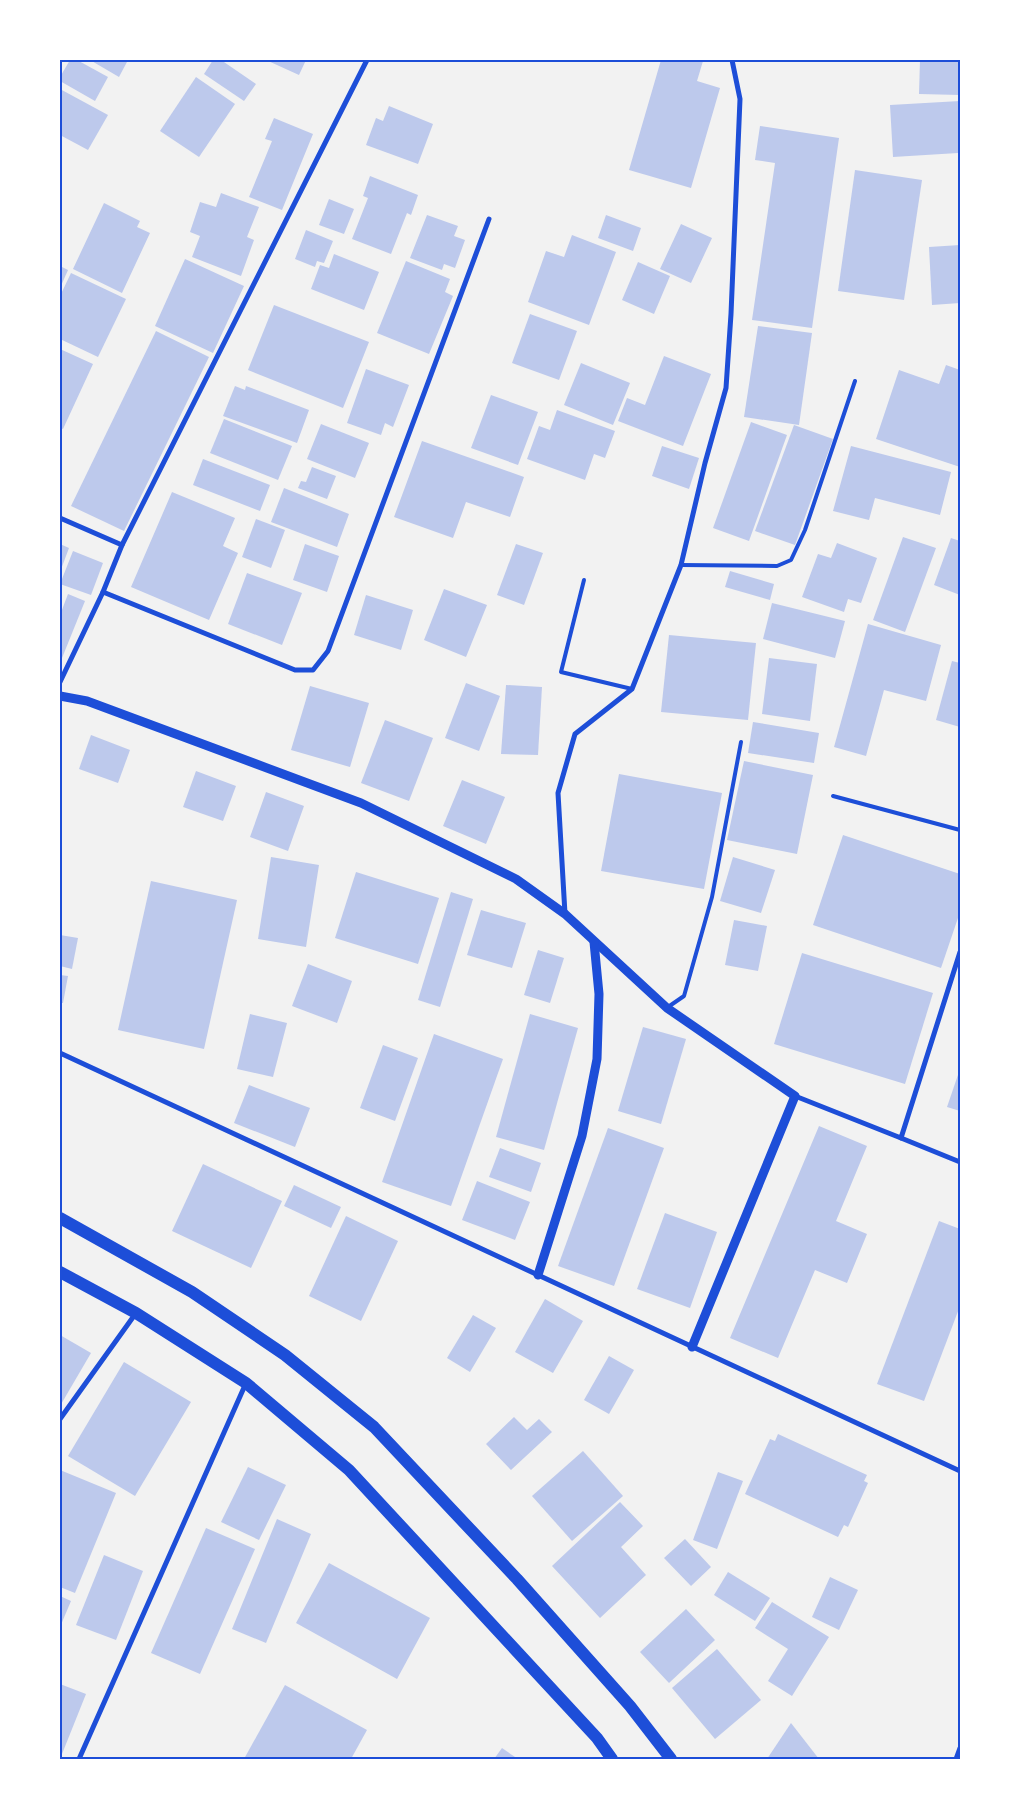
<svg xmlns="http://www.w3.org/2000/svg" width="1020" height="1819" viewBox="0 0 1020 1819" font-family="Literata,serif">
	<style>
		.building { fill: #bdc9ec }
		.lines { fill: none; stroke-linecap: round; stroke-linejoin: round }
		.service { stroke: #1d4ed8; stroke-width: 4 }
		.minor { stroke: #1d4ed8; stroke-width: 5 }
		.tertiary { stroke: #1d4ed8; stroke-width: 9 }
		.primary { stroke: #1d4ed8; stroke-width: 12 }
		.neatline { fill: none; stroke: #1d4ed8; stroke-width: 2 }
	</style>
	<rect width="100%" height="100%" fill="#f2f2f2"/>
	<g class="building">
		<polygon points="70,60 77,60 108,77 95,101 60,81 60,77"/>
		<polygon points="90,60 128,60 119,77"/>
		<polygon points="213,60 221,60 256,84 244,101 204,74"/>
		<polygon points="266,60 306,60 299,75"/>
		<polygon points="661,60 703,61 697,81 720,88 691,188 629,170"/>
		<polygon points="920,60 960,60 960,95 919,94"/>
		<polygon points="196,77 235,104 199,157 160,131"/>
		<polygon points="60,89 108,115 88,150 60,135"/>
		<polygon points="960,101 960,169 958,169 958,153 893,157 890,105"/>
		<polygon points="389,106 433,124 418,164 366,145 376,118 383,121"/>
		<polygon points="274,118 313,134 282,210 249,197 272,141 265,139"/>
		<polygon points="760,126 839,138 812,328 752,320 775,163 755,160"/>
		<polygon points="855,170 922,180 904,300 838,291"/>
		<polygon points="370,176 418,195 411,215 407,213 391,254 352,239 368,198 363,196"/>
		<polygon points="221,193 259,207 247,237 254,240 241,276 192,257 200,236 190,232 200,202 216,207"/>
		<polygon points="329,199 354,209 344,234 319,225"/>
		<polygon points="104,203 140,221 137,227 150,233 122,293 73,269"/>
		<polygon points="427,215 458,226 454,236 465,240 455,268 444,264 442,270 410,258"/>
		<polygon points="606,215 641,228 633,251 598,238"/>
		<polygon points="681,224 712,238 691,283 660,269"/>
		<polygon points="306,230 333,241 324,263 317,261 315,267 295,259"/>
		<polygon points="572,235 616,252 589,325 528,302 546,251 564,257"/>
		<polygon points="960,245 960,303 932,305 929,247"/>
		<polygon points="334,254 379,272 364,310 311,289 320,265 329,268"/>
		<polygon points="185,259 244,286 213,353 155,326"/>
		<polygon points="406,261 450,279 445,292 453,296 429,354 377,333"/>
		<polygon points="638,262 670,276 654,314 622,300"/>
		<polygon points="60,266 68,270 60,288"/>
		<polygon points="71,273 126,299 98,357 60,339 60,296"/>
		<polygon points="274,305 369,342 343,408 248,370"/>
		<polygon points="530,314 577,331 559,380 512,363"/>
		<polygon points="758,326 812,333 799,425 744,417"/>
		<polygon points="156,331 209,357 124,531 71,506"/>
		<polygon points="60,349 93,364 63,429 60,428"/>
		<polygon points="664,356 711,374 683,446 618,421 627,398 645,405"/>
		<polygon points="581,363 630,383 613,425 564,405"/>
		<polygon points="946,365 960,370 960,467 876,439 899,370 939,384"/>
		<polygon points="366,369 409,385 393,427 385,423 381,435 347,423"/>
		<polygon points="235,386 245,390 246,386 309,410 297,443 223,416"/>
		<polygon points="491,395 538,412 518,465 471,448"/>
		<polygon points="557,410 615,431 605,458 594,454 585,480 527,459 539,426 550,430"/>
		<polygon points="224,419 292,446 278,480 210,453"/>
		<polygon points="751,422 787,435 749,541 713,528"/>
		<polygon points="321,424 369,443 355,478 307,459"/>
		<polygon points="794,425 833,439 795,545 755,531"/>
		<polygon points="422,441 524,477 510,517 466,502 453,538 394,517"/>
		<polygon points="662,446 699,458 689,489 652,476"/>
		<polygon points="851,446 951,472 940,515 875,498 869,520 833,511"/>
		<polygon points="203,459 270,485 260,511 193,485"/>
		<polygon points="312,467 336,476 327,499 298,488 301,481 306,482"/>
		<polygon points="284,488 349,514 337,547 271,522"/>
		<polygon points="172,492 235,518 223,546 238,553 209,620 131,587"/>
		<polygon points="256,519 285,530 271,568 242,557"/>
		<polygon points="903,537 936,548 905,632 873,620"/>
		<polygon points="951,538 960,541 960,595 934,585"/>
		<polygon points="837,543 877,558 861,603 848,599 844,612 802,597 818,554 831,558"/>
		<polygon points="60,544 69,548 60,572"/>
		<polygon points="305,544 339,556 327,592 293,580"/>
		<polygon points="516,544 543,553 524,605 497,595"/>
		<polygon points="73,551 103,563 91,595 60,584"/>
		<polygon points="730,571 774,584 770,600 725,587"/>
		<polygon points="247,573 302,593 282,645 228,624"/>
		<polygon points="444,589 487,605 466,657 424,640"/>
		<polygon points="68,594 85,601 60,663 60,615"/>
		<polygon points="366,595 413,610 401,650 354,635"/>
		<polygon points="772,603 845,621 835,658 763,639"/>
		<polygon points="868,624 941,645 926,701 884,690 866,756 834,747"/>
		<polygon points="669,635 756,643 748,720 661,712"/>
		<polygon points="769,658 817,664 810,721 762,714"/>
		<polygon points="952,661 960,663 960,727 936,720"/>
		<polygon points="466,683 500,696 479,751 445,738"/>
		<polygon points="506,685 542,687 538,755 501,754"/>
		<polygon points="310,686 369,703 350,767 291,750"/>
		<polygon points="385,720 433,738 409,801 361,783"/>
		<polygon points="753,722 819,733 814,763 748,753"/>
		<polygon points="91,735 130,750 118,783 79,769"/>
		<polygon points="744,761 813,775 797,854 727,840"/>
		<polygon points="196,771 236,786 223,821 183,807"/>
		<polygon points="619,774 722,793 704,889 601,871"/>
		<polygon points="462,780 505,797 486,844 443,826"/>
		<polygon points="266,792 304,806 288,851 250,837"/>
		<polygon points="843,835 960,874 960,912 941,968 813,925"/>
		<polygon points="271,857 319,865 306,947 258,939"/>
		<polygon points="733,857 775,870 761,913 720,901"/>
		<polygon points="356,872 439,898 418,964 335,938"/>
		<polygon points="151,881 237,900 204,1049 118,1030"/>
		<polygon points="451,892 473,899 440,1007 418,1000"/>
		<polygon points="481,910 526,923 512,968 467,955"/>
		<polygon points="734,920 767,926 758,971 725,965"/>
		<polygon points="60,935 78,938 72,969 60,966"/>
		<polygon points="538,950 564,958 550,1003 524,995"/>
		<polygon points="802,953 933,993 905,1084 774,1044"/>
		<polygon points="308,964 352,981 337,1023 292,1006"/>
		<polygon points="60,975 68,976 63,1003 60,1003"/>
		<polygon points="250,1014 287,1023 273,1077 237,1069"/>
		<polygon points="530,1014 578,1028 544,1150 496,1137"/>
		<polygon points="643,1027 686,1039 661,1124 618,1111"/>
		<polygon points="434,1034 503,1059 451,1206 382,1182"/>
		<polygon points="383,1045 418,1058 395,1121 360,1108"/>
		<polygon points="960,1069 960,1111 947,1107"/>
		<polygon points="249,1085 310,1108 295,1147 234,1123"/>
		<polygon points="819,1126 867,1146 836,1221 867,1234 847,1283 815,1270 778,1358 730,1338"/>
		<polygon points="608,1128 664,1148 614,1286 558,1266"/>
		<polygon points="500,1148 541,1163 531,1192 489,1177"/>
		<polygon points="203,1164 282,1201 251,1268 172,1231"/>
		<polygon points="477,1181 530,1202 515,1240 462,1220"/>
		<polygon points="294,1185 341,1207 331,1228 284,1206"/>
		<polygon points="665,1213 717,1232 690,1308 637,1289"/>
		<polygon points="346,1216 398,1241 361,1321 309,1296"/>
		<polygon points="939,1221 960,1229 960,1306 924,1401 877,1384"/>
		<polygon points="545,1299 583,1321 553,1373 515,1352"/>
		<polygon points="473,1315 496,1328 470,1372 447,1358"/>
		<polygon points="60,1335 91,1353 60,1406"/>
		<polygon points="609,1356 634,1370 609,1414 584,1400"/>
		<polygon points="124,1362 191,1402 135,1496 68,1456"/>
		<polygon points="514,1417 527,1430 539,1419 552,1432 511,1470 486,1444"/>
		<polygon points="778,1434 867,1475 864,1481 868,1483 848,1527 844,1525 838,1537 745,1494 770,1439 775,1441"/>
		<polygon points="583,1451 623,1496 572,1541 532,1496"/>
		<polygon points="248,1467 286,1485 259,1540 221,1522"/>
		<polygon points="60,1470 116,1493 75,1593 60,1587"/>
		<polygon points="718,1472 743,1481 717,1549 693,1540"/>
		<polygon points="620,1502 643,1526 621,1547 646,1575 600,1618 552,1566"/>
		<polygon points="277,1519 311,1534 266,1643 232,1629"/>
		<polygon points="206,1528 255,1549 200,1674 151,1653"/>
		<polygon points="685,1539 711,1567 691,1586 664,1558"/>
		<polygon points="104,1555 143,1571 116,1640 76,1625"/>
		<polygon points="329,1563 430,1618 397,1679 296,1623"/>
		<polygon points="728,1572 770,1598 755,1621 714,1595"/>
		<polygon points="830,1577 858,1590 839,1630 812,1617"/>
		<polygon points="60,1596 71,1601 60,1627"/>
		<polygon points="772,1602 829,1637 792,1696 768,1681 788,1649 755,1628"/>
		<polygon points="686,1609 715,1640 669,1683 640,1652"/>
		<polygon points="717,1649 761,1700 715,1739 672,1688"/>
		<polygon points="60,1684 86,1694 60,1759"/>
		<polygon points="285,1685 367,1730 351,1759 244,1759"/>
		<polygon points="791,1723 819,1759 767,1759"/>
		<polygon points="502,1748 518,1759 494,1759"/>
	</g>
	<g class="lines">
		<g class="service">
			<polyline points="681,565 777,566 791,560 805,530 855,381"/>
			<polyline points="584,580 561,672 632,689"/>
			<polyline points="833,796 960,830"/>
			<polyline points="668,1007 684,996 712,897 741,742"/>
		</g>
		<g class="minor">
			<polyline points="60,518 122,545"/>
			<polyline points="103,592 295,670 313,670 328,651 489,219"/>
			<polyline points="60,682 103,592 122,545 367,60"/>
			<polyline points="565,914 558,793 575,734 632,689 681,565 705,463 726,388 731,314 740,99 732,60"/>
			<polyline points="60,1053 960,1471"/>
			<polyline points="795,1096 901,1138 960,952"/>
			<polyline points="901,1138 960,1162"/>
			<polyline points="60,1419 136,1313"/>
			<polyline points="79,1759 246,1383"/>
			<polyline points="956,1759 960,1748"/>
		</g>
		<g class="tertiary">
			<polyline points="60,696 87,701 361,803 516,879 565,914 667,1008 795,1096 692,1347"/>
			<polyline points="538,1275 582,1136 597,1059 599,994 594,942"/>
		</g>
		<g class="primary">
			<polyline points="60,1218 192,1292 285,1355 374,1427 517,1579 630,1706 671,1759"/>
			<polyline points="60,1272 136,1313 246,1383 349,1470 597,1738 612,1759"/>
		</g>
	</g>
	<rect width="1020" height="1819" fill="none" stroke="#ffffff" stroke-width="122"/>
	<rect x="61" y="61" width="898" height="1697" class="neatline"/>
</svg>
